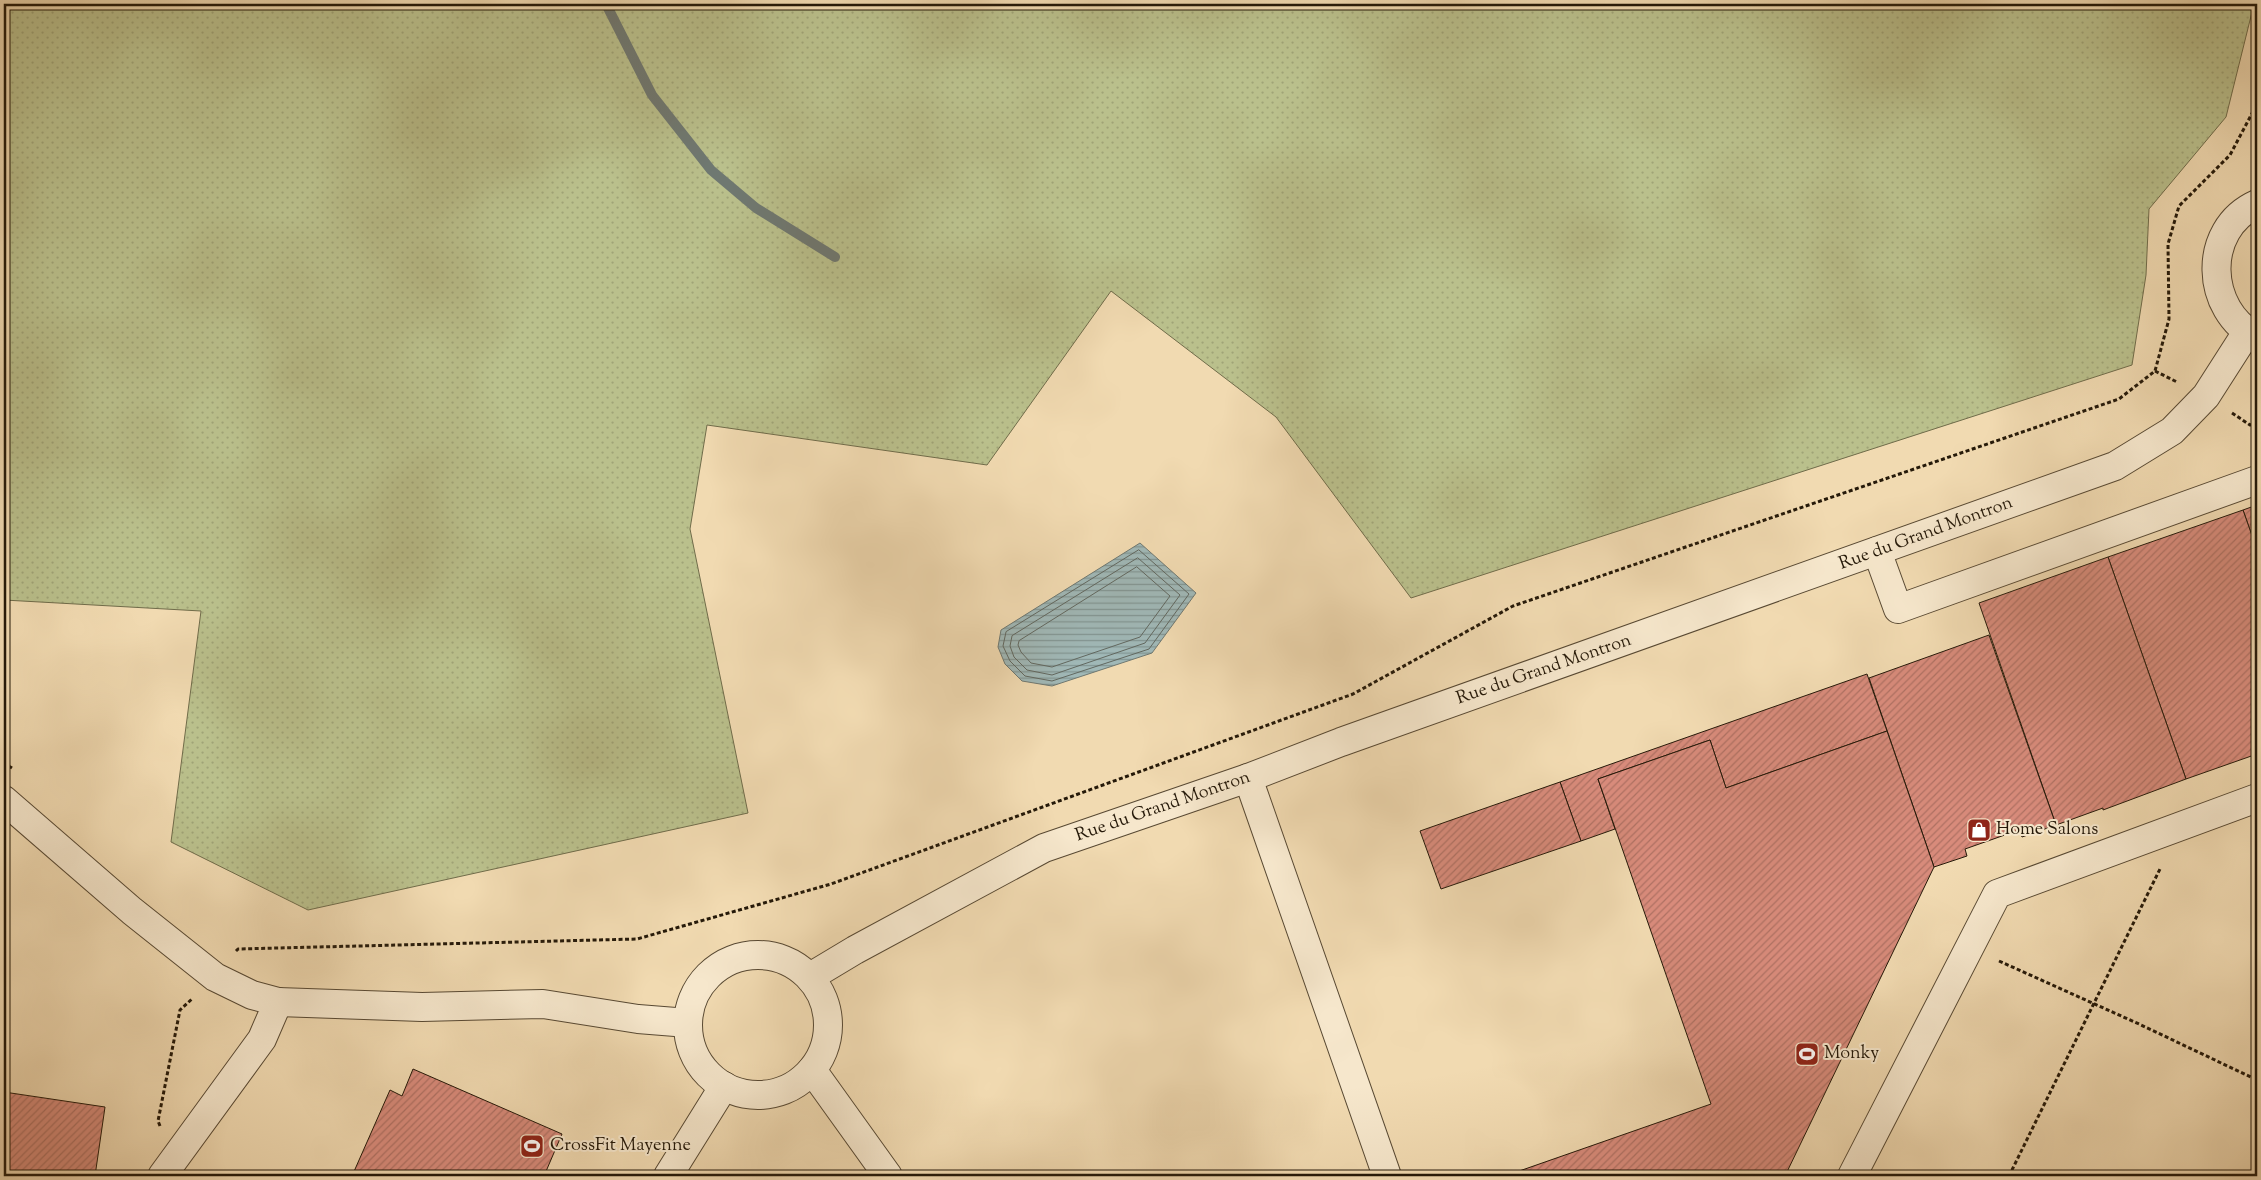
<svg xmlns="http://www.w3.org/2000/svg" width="2261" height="1180" viewBox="0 0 2261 1180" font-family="'Sorts Mill Goudy',serif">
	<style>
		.grass { fill: url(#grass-dots); stroke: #706c4a }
		.water { fill: url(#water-rules); stroke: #6f7871 }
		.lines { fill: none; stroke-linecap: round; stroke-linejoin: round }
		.shore { stroke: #626860; stroke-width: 1 }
		.stream { stroke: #6f7871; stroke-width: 10 }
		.building { fill: url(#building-hatch); stroke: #251909 }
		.minor-casing { stroke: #584933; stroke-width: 30 }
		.path { stroke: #251909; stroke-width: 3; stroke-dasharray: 4 2.5; stroke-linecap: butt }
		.minor { stroke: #f6e7cc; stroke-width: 28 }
		.labels { text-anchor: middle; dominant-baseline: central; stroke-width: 4; stroke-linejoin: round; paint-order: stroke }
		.street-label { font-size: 18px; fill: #251909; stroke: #f6e7cc }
		.poi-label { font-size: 18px; fill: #251909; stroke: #f6e7cc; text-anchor: start }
	</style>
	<defs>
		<pattern id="grass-dots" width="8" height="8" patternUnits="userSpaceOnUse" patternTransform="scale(1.25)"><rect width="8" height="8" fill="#bac08c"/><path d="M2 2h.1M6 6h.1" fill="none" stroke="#a0a477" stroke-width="1.8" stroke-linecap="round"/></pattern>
		<pattern id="water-rules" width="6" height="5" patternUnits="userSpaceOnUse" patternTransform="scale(1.25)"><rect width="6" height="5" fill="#a0b8b7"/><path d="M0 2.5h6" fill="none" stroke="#829593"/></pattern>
		<pattern id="building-hatch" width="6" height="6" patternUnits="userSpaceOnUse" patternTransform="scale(1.25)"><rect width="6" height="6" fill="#d88b7b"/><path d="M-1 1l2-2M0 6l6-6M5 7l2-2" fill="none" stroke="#af7163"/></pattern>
	</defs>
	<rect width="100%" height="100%" fill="#f1dab1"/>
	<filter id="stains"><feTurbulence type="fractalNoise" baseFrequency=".004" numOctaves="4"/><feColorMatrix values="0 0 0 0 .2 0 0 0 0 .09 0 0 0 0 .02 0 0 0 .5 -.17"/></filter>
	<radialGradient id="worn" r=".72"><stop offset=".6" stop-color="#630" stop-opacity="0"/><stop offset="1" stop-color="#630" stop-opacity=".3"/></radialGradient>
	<polygon class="grass" points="4,4 2254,4 2226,117 2149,209 2146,275 2132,365 1411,598 1276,417 1111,291 987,465 707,425 690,529 748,813 308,910 171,842 201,611 4,600"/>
	<polygon class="water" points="1140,543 1196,593 1152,653 1052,686 1022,681 1005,664 998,647 1001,630"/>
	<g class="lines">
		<g class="shore">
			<polygon points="1139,550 1189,594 1149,649 1052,681 1025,676 1010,661 1003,646 1006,632"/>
			<polygon points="1138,558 1180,595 1145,643 1052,675 1027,670 1014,657 1010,646 1012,636"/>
			<polygon points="1137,567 1170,596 1140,637 1052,667 1031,663 1021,652 1018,645 1019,641"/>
		</g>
		<polyline class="stream" points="606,4 652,95 711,170 756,208 835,257"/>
	</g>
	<g class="building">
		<polygon points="2257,505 2257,550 2243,510"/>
		<polygon points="2243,510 2257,550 2257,754 2186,779 2108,557"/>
		<polygon points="2108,557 2186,779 2103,810 2103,808 2056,825 1979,603"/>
		<polygon points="1989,635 2056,825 2022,837 2019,830 1965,849 1967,856 1934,867 1869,678"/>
		<polygon points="1867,674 1887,731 1726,788 1710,740 1598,779 1615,829 1581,841 1560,782"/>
		<polygon points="1887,731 1934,867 1785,1176 1505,1176 1711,1104 1598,779 1710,740 1726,788"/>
		<polygon points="1560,782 1581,841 1441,889 1420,831"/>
		<polygon points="413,1069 562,1134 544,1176 352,1176 390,1090 402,1096"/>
		<polygon points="4,1092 105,1107 95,1176 50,1176 4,1170"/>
	</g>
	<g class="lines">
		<g class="minor-casing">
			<g id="minor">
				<path d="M2257,204C2201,229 2205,311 2257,337"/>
				<polyline points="1877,551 1898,609 2257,480"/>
				<polyline points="1248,778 1387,1176"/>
				<polyline points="4,800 132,911 215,977 252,995 278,1002 262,1039 162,1176"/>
				<circle cx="758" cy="1025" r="70"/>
				<polyline points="810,977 855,950 1044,848 1248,778 1341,742 2115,466 2172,431 2206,396 2247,332"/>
				<polyline points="278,1002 422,1007 543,1004 638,1019 688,1023"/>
				<polyline points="812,1070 888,1176"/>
				<polyline points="668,1176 724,1086"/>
				<polyline points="1852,1176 1997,894 2257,798"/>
			</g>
		</g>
		<g class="path">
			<polyline points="2155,371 2177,382"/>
			<polyline points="2232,413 2250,425 2257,423"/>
			<polyline points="4,763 12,768"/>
			<polyline points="236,951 238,949 637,939 831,884 1353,694 1513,606 2119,399 2155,371 2169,319 2168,244 2179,206 2230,155 2257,104"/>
			<polyline points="1999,961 2139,1024 2257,1080"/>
			<polyline points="160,1126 158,1121 180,1010 193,998"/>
			<polyline points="2009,1176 2160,869"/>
		</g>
		<use href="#minor" class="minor"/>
	</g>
	<defs>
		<g id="shop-square" transform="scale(1.25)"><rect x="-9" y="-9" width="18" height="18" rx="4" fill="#8f2418" stroke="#f6e7cc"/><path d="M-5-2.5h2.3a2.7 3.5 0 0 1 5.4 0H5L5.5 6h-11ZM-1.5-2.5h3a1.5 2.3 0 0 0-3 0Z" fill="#fff"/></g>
		<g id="stadium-square" transform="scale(1.25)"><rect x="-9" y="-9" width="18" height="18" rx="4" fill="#8f2418" stroke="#f6e7cc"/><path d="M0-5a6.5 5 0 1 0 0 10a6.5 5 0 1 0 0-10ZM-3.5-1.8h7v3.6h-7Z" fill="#fff"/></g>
	</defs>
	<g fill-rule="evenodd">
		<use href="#shop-square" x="1979" y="830"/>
		<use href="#stadium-square" x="1807" y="1054"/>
		<use href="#stadium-square" x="532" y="1146"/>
	</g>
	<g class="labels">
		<g class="street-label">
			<text transform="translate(1926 534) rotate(-20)">Rue du Grand Montron</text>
			<text transform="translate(1544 670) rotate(-19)">Rue du Grand Montron</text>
			<text transform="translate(1163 807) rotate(-19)">Rue du Grand Montron</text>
		</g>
		<g class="poi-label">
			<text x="1996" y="830">Home Salons</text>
			<text x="1824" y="1054">Monky</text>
			<text x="550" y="1146">CrossFit Mayenne</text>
		</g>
	</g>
	<rect width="2261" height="1180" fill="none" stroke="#f1dab1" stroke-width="20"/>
	<rect x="5" y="5" width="2251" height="1170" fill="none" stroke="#251909" stroke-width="2.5"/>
	<rect x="10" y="10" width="2241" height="1160" fill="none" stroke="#251909"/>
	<rect width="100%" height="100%" filter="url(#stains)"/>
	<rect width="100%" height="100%" fill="url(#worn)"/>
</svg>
